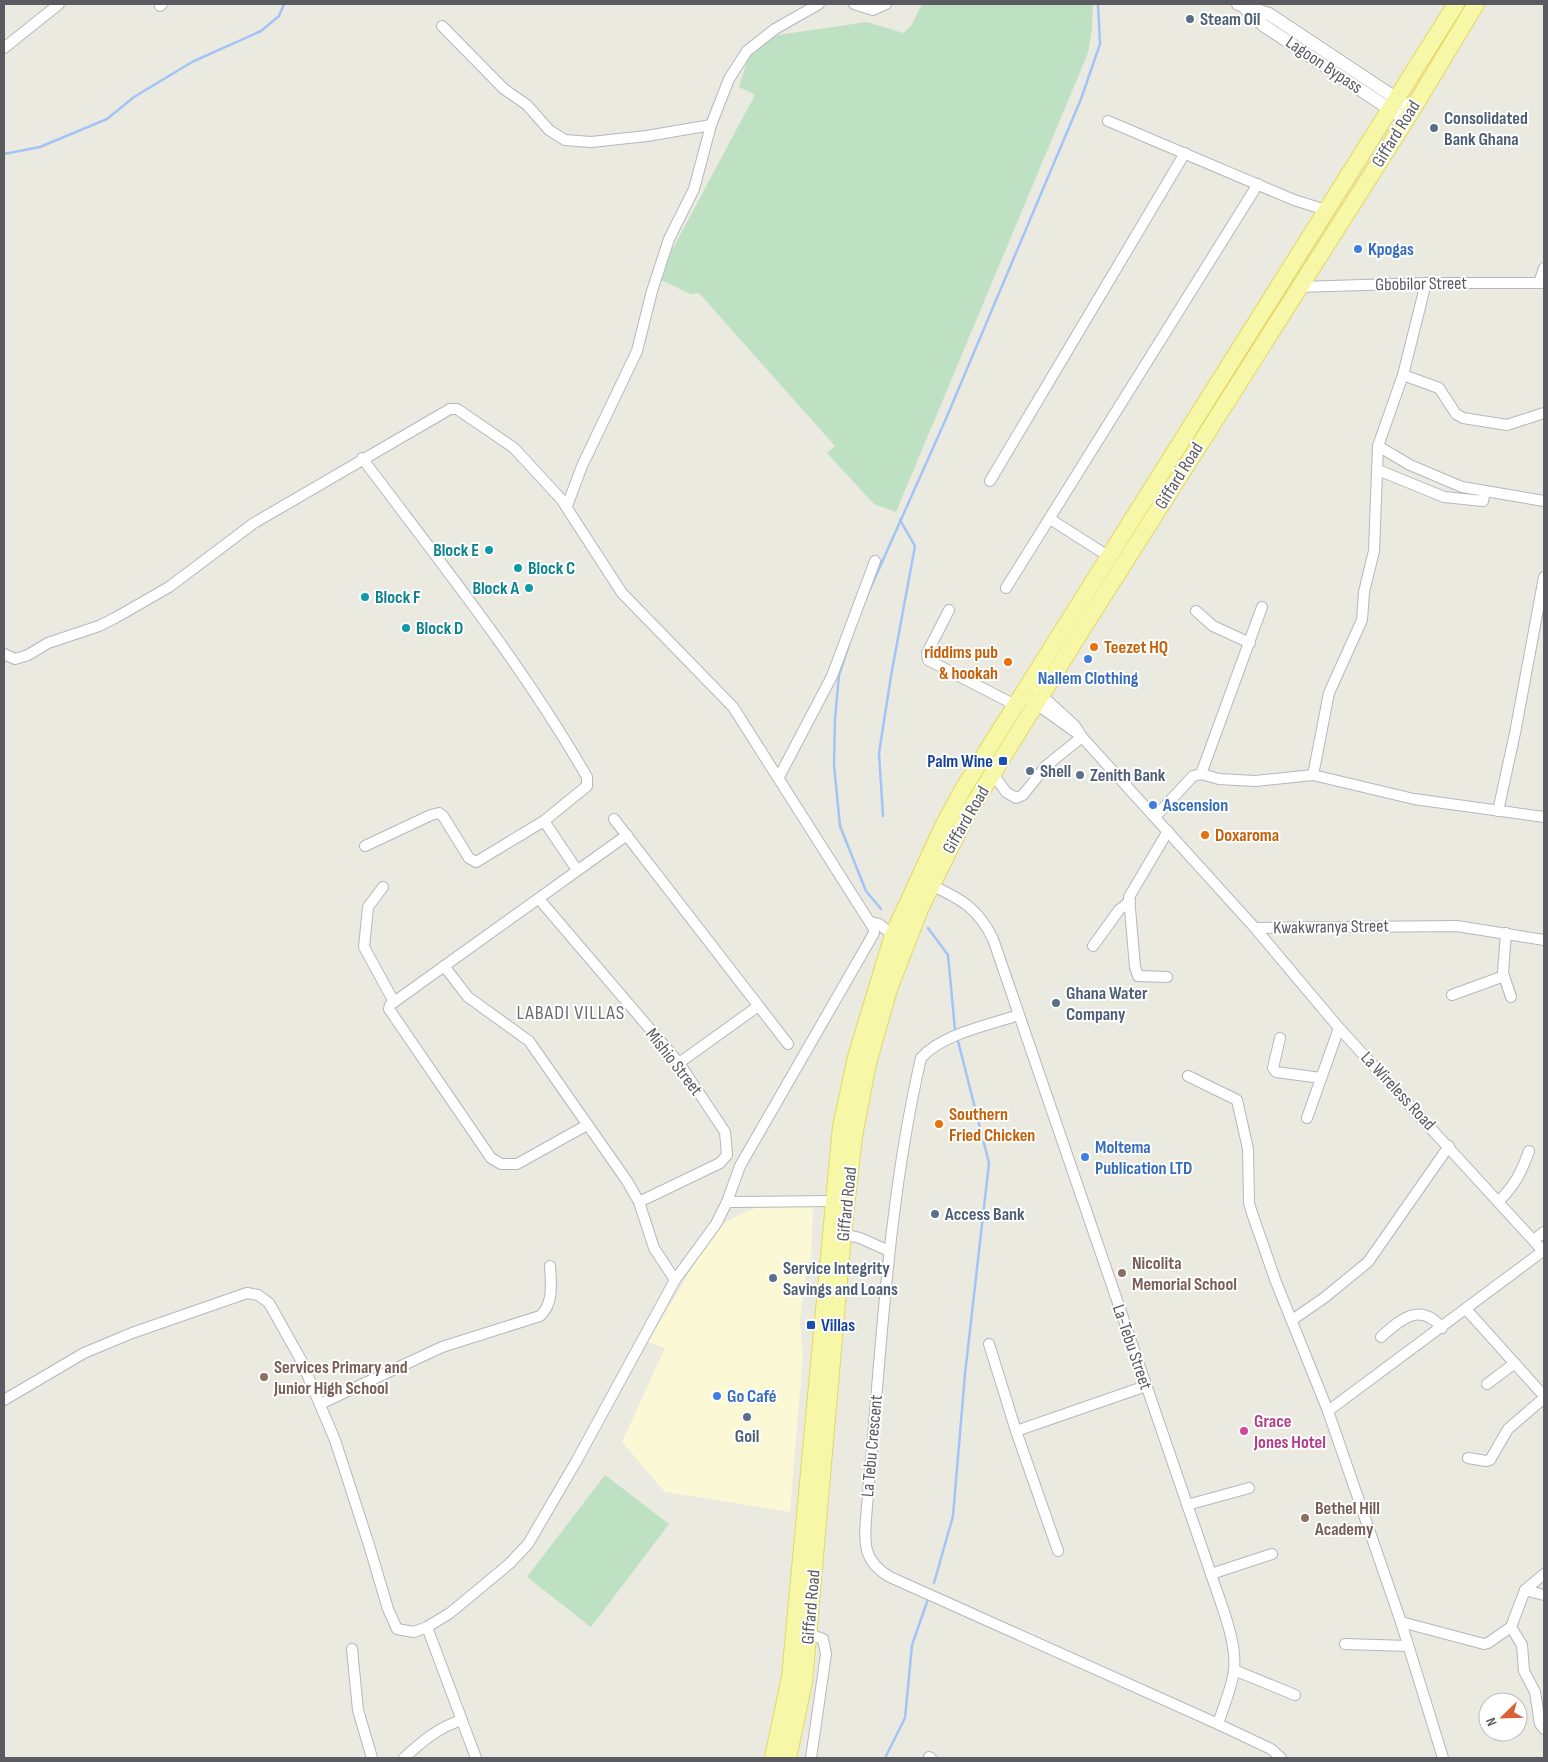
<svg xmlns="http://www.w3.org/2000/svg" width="1548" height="1762" viewBox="0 0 1548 1762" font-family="'Sofia Sans Condensed',sans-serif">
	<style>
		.commercial { fill: #faf8d5 }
		.green { fill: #bee1c4 }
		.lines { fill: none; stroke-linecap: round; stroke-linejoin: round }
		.stream { stroke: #a3c4f7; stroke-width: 2.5 }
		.minor-casing { stroke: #b6b7bc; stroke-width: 12 }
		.tertiary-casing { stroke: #b6b7bc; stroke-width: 14 }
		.primary-casing { stroke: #e5d75f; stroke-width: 18 }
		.minor { stroke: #fff; stroke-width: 10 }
		.tertiary { stroke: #fff; stroke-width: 12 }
		.primary { stroke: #f6f8a8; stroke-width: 16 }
		.service-dot { fill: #5c6f8a; stroke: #fff; stroke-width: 2 }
		.shop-dot { fill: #3f7fe0; stroke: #fff; stroke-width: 2 }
		.culture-dot { fill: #0f9aa8; stroke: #fff; stroke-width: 2 }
		.food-dot { fill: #e8710a; stroke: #fff; stroke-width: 2 }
		.transit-dot { fill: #1a4fb4; stroke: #fff; stroke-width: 2 }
		.education-dot { fill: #8d6e63; stroke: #fff; stroke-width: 2 }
		.hotel-dot { fill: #d1479c; stroke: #fff; stroke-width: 2 }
		.labels { text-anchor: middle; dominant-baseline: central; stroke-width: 4; stroke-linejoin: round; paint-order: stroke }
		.service-label { font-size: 18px; font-weight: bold; fill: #4e5e75; stroke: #fff; text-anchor: start }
		.street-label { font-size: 18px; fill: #595b60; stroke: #fff }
		.shop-label { font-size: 18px; font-weight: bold; fill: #366cbe; stroke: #fff; text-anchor: start }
		.culture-label { font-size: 18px; font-weight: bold; fill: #0d838f; stroke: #fff; text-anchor: start }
		.food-label { font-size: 18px; font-weight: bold; fill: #c56008; stroke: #fff; text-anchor: start }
		.transit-label { font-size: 18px; font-weight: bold; fill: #164399; stroke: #fff; text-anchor: end }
		.education-label { font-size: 18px; font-weight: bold; fill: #785e54; stroke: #fff; text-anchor: start }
		.hotel-label { font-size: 18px; font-weight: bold; fill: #b23c85; stroke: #fff; text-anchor: start }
		.quarter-label { font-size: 20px; letter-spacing: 1px; fill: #6a6c72; stroke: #fff }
	</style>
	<rect width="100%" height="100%" fill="#eaeae0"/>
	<polygon class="commercial" points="762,1205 813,1205 811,1260 804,1283 800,1322 803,1355 790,1512 665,1492 622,1442 665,1348 648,1342 715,1229 737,1216"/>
	<g class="green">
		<polygon points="922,4 1093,4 1092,29 1088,53 896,512 874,504 827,453 835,446 699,293 690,294 657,278 755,95 739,87 749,55 771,36 867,22 903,33 911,26"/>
		<polygon points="605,1475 669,1524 591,1627 527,1577"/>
	</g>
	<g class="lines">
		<g class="stream">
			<polyline points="4,154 40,147 107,119 134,97 192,62 261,31 279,16 284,4"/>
			<polyline points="866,598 945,421 1081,99 1100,44 1098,4"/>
			<polyline points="850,641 839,675 835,719 834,765 840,826 866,891 881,909"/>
			<polyline points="883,816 879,753 891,676 915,546 900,520"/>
			<polyline points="928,928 948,955 955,1030"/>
			<polyline points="934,1583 953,1516 965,1374 989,1163 958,1041"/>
			<polyline points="885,1758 905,1718 912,1645 928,1599"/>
		</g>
		<g class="minor-casing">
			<g id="minor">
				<polyline points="854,4 873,10 886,4"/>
				<polyline points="160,6 162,4"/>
				<polyline points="442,26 504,89 527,105 549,130 565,140 591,142 647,136 711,125"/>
				<polyline points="4,48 59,4"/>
				<polyline points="1108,121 1294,200 1326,210"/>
				<polyline points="1539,283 1544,268"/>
				<polyline points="1299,287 1426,283 1544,283"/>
				<polyline points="1403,375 1439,388 1456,414 1463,418 1507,425 1544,413"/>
				<polyline points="1378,446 1410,465 1462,487 1544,501"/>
				<path d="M362,458C440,562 522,664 587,777V786L544,821L577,870"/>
				<polyline points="1378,470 1444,497 1483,501 1485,491"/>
				<polyline points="990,481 1185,153"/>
				<polyline points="567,506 582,466 637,351 652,291 669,239 694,189 711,125 729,79 747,51 775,29 819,4"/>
				<polyline points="1050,519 1108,556"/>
				<polyline points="1006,588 1258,184"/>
				<polyline points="949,610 927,653 928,660 1015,705"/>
				<polyline points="1196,611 1213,626 1250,643"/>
				<polyline points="4,654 15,659 28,655 48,643 99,626 115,618 169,587 254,523 450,409 457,409 514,448 561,499 622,593 733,707 874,929 874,933 740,1166 727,1202"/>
				<polyline points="1038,692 1075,726 1082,737 1255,928 1457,926 1544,940"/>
				<polyline points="1032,701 1081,736"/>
				<polyline points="993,774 1006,792 1016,798 1023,795 1046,766 1082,737"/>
				<polyline points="1201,774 1262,607"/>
				<polyline points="1313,775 1329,693 1362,620 1364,592 1374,551 1378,446 1403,375 1426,283"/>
				<polyline points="779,777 832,676 875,561"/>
				<polyline points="1498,811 1515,733 1544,577"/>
				<polyline points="1155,817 1193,776 1201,774 1219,779 1255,781 1313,775 1414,799 1544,817"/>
				<polyline points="614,819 788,1044"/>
				<polyline points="365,846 431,815 439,813 443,816 469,858 476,862 544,821"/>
				<path d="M931,885C961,899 978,908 993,939L1211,1574C1220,1602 1240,1647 1233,1676C1230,1692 1223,1708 1218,1724"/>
				<polyline points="383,887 368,907 364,947 394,1002"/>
				<polyline points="539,899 679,1063 725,1132 727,1155 720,1163 639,1202"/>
				<polyline points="871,922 879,924 893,935"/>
				<polyline points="1255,928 1339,1028 1544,1252"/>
				<polyline points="1506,933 1503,973 1511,997"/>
				<polyline points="1093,946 1119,910 1130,901"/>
				<polyline points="444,966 468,997 529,1041 627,1181 639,1202 654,1248 675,1280"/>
				<polyline points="1167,977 1138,976 1135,967 1129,897 1168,831"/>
				<polyline points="1452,995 1504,976"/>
				<path d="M1019,1015C989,1025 942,1034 921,1058C887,1205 881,1356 867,1506C865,1537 859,1559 890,1577L1218,1724L1271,1749L1281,1758"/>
				<polyline points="1280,1038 1273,1068 1276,1072 1321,1078"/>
				<polyline points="679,1063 757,1007"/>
				<polyline points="1188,1076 1237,1100 1248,1149 1249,1203 1252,1213 1276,1282 1328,1411 1401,1622 1443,1758"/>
				<polyline points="1307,1118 1339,1028"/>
				<polyline points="587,1125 517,1164 501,1164 491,1158 389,1009 390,1005 627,835"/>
				<path d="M1499,1201C1515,1185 1522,1171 1529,1151"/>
				<polyline points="843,1234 860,1238 889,1251"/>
				<polyline points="1534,1240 1544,1232"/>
				<polyline points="1466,1309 1544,1396"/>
				<polyline points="1292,1320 1324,1298 1368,1262 1449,1146"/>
				<path d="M1381,1337C1400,1320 1420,1301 1442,1328"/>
				<polyline points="989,1344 1016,1431 1058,1551"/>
				<polyline points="1487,1384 1515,1363"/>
				<polyline points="4,1400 84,1353 132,1333 247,1293 258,1295 269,1303 301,1360 335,1440 369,1545 388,1609 397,1629 414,1632 427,1627 450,1613 509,1564 528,1544 577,1460 675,1280 716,1224 727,1202 833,1201"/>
				<path d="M320,1404L442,1347L540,1316C554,1304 551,1282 550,1266"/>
				<polyline points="1328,1411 1543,1251"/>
				<polyline points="1016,1431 1146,1386"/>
				<polyline points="1468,1458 1486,1461 1490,1460 1508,1429 1544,1398"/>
				<polyline points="1187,1505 1249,1488"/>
				<polyline points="1211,1574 1272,1554"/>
				<polyline points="1525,1590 1544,1595"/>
				<polyline points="1401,1622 1484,1644 1488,1643 1511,1627 1525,1590 1544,1574"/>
				<polyline points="427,1627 476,1758"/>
				<polyline points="1511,1627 1522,1645 1524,1671 1535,1692 1540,1724 1544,1729"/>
				<polyline points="809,1634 823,1639 826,1654 811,1758"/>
				<polyline points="1345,1644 1408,1646"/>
				<polyline points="352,1649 358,1710 372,1758"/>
				<polyline points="1234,1670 1295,1695"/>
				<polyline points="929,1757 931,1758"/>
				<path d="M404,1758C421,1742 439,1727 462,1720"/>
			</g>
		</g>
		<g class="tertiary-casing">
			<g id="tertiary">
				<polyline points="1238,4 1269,14 1412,109"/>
				<polyline points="1246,9 1263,25 1406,120"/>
			</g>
		</g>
		<g class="primary-casing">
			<g id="primary">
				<polyline points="773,1758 790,1677 841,1127 856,1057 893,935 943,826 963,789 1456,4"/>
				<polyline points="788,1758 804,1682 843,1234 854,1136 868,1063 889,989 920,909 965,818 1083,628 1406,120 1476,4"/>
			</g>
		</g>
		<use href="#minor" class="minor"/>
		<use href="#tertiary" class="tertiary"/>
		<use href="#primary" class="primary"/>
	</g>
	<g class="service-dot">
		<circle cx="1190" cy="19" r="5"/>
		<circle cx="1434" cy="128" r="5"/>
		<circle cx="1030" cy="771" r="5"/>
		<circle cx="1080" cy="775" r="5"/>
		<circle cx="1056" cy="1003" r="5"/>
		<circle cx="935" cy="1214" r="5"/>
		<circle cx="773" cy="1278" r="5"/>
		<circle cx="747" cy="1417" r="5"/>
	</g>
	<g class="shop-dot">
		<circle cx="1358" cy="249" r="5"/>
		<circle cx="1088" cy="659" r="5"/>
		<circle cx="1153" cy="805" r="5"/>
		<circle cx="1085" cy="1157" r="5"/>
		<circle cx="717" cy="1396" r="5"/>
	</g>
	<g class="culture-dot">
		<circle cx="489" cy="550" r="5"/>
		<circle cx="518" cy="568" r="5"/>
		<circle cx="529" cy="588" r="5"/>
		<circle cx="365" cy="597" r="5"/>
		<circle cx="406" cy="628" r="5"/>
	</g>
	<g class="food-dot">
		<circle cx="1094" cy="647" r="5"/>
		<circle cx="1008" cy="662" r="5"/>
		<circle cx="1205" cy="835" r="5"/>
		<circle cx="939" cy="1124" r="5"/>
	</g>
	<g class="transit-dot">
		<rect x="998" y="756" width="10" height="10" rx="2.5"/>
		<rect x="806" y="1320" width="10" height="10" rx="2.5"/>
	</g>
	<g class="education-dot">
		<circle cx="1122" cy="1273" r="5"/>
		<circle cx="264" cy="1377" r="5"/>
		<circle cx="1305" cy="1518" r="5"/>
	</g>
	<circle class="hotel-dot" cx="1244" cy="1431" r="5"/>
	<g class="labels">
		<g class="service-label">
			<text x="1200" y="19">Steam Oil</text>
			<text x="1444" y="118">Consolidated<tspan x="1444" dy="21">Bank Ghana</tspan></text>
			<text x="1040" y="771">Shell</text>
			<text x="1090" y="775">Zenith Bank</text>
			<text x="1066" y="993">Ghana Water<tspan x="1066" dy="21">Company</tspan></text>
			<text x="945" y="1214">Access Bank</text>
			<text x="783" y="1268">Service Integrity<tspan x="783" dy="21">Savings and Loans</tspan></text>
			<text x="747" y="1436" text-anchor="middle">Goil</text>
		</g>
		<g class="street-label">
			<text transform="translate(1324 65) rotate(34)">Lagoon Bypass</text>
			<text transform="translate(1396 134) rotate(-58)">Giffard Road</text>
			<text transform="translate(1421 284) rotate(-1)">Gbobilor Street</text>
			<text transform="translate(1179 476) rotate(-58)">Giffard Road</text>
			<text transform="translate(966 820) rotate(-60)">Giffard Road</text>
			<text transform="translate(1331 927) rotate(-1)">Kwakwranya Street</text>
			<text transform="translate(674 1062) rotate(52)">Mishio Street</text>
			<text transform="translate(1398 1091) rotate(47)">La Wireless Road</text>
			<text transform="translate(847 1204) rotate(-84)">Giffard Road</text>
			<text transform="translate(1132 1347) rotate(71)">La-Tebu Street</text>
			<text transform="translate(872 1446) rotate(-85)">La Tebu Crescent</text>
			<text transform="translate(811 1607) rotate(-85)">Giffard Road</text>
		</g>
		<g class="shop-label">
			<text x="1368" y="249">Kpogas</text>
			<text x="1088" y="678" text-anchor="middle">Nallem Clothing</text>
			<text x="1163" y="805">Ascension</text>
			<text x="1095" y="1147">Moltema<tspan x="1095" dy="21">Publication LTD</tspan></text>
			<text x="727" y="1396">Go Café</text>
		</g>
		<g class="culture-label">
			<text x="479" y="550" text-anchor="end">Block E</text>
			<text x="528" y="568">Block C</text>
			<text x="519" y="588" text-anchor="end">Block A</text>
			<text x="375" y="597">Block F</text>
			<text x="416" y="628">Block D</text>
		</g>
		<g class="food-label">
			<text x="1104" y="647">Teezet HQ</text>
			<text x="998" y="652" text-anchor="end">riddims pub<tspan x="998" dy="21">&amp; hookah</tspan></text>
			<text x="1215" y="835">Doxaroma</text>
			<text x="949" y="1114">Southern<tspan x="949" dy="21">Fried Chicken</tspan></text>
		</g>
		<g class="transit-label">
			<text x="993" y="761">Palm Wine</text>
			<text x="821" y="1325" text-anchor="start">Villas</text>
		</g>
		<g class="education-label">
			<text x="1132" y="1263">Nicolita<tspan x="1132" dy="21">Memorial School</tspan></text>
			<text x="274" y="1367">Services Primary and<tspan x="274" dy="21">Junior High School</tspan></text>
			<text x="1315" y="1508">Bethel Hill<tspan x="1315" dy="21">Academy</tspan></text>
		</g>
		<g class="hotel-label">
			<text x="1254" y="1421">Grace<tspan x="1254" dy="21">Jones Hotel</tspan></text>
		</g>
		<g class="quarter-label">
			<text x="571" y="1013">LABADI VILLAS</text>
		</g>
	</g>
	<rect width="1548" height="1762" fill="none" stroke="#595b60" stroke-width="10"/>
	<g transform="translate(1503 1717) rotate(247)"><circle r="24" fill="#ffffff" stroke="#bdbdbf"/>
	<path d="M0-4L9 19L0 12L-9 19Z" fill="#da6037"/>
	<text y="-8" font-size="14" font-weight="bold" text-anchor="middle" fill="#595b60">N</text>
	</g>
</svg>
